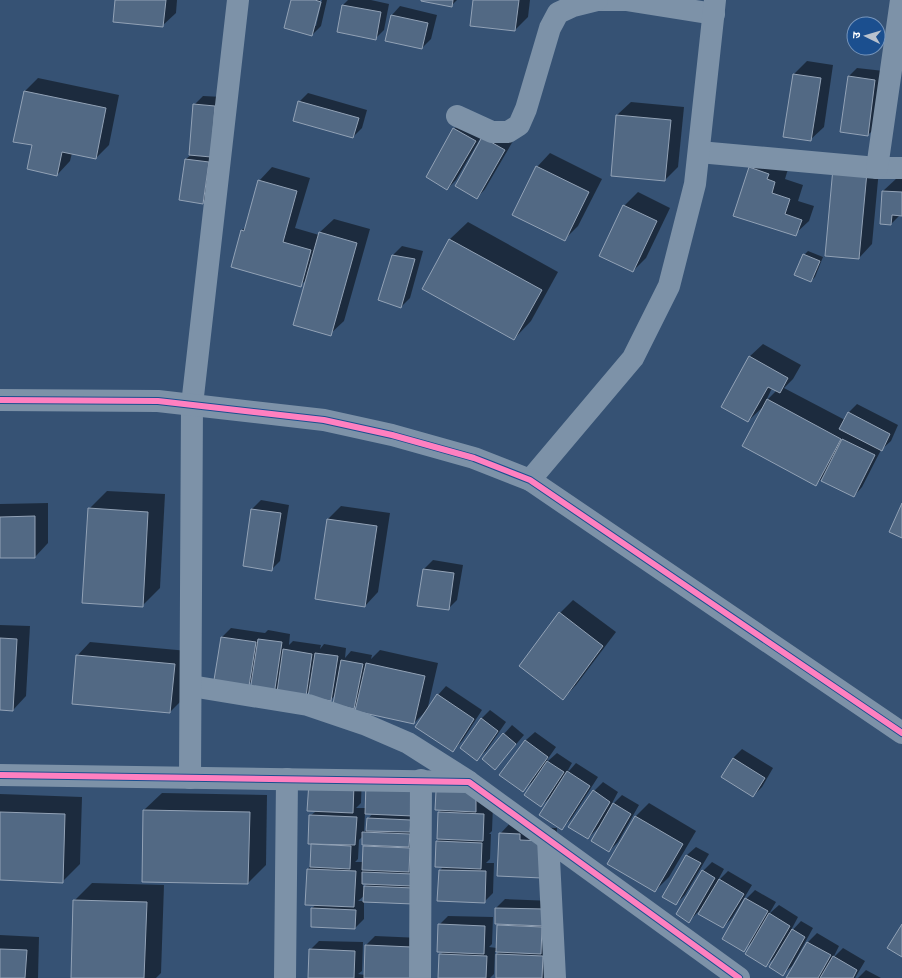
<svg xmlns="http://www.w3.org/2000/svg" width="902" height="978" viewBox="0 0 902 978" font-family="'Exo 2','Noto Sans Devanagari',sans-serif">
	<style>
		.shadow { fill: #0007; fill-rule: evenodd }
		.building { fill: #526984; stroke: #92a2b6 }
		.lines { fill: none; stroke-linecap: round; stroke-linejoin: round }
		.minor { stroke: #7d92a8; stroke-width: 22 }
		.tertiary { stroke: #7d92a8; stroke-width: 22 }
		.cycleway-casing { stroke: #1b4f8f; stroke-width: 8 }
		.cycleway { stroke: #ff80c0; stroke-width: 6 }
	</style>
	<rect width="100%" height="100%" fill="#365274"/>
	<g class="shadow">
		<polygon points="116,0 177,0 176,13 162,26"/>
		<polygon points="292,0 320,0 314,26 316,26 322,0 327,0 321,26 312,35"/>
		<polygon points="348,0 371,0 389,4 384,30 375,39 338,32 343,5"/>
		<polygon points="422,0 457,0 451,6"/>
		<polygon points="474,0 530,0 528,17 515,30"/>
		<polygon points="400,6 437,15 431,39 422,48 392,15"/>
		<polygon points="807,61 833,65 824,127 810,140 794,74"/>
		<polygon points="857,68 884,71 877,126 868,135 848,77"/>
		<polygon points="38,78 119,95 109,145 96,158 72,153 70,161 57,175 33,145 24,92"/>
		<polygon points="308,93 367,110 362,128 353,137 299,102"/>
		<polygon points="203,96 223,97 211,194 202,203 181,199 186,159 192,154 194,105"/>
		<polygon points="631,102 684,107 678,167 665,180 617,115"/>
		<polygon points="463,120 484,132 456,180 447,189 454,129"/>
		<polygon points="492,129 513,141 485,189 477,198"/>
		<polygon points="550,153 602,179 578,226 565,239 537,167"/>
		<polygon points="763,155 788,169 785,179 803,185 798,201 814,206 809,221 795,234 749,168"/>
		<polygon points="847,155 880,159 872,244 859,258"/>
		<polygon points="272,167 310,178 295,228 319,235 320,232 334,219 370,229 344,321 330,334 307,279 300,286 232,266 242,230 246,227 259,181"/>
		<polygon points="897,178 902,178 902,215 900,215 891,224 883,191"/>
		<polygon points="638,192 670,208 646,258 633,271 624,206"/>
		<polygon points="468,222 558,272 531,321 514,339 423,289 450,239"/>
		<polygon points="402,246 423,251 410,298 401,307 393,255"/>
		<polygon points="808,251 823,257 815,277 811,281 804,255"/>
		<path d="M763,344L801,365L793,379L784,388L845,420L848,413L857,404L898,425L891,441L881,450L862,487L854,496L824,476L816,485L764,406L748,421L749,357ZM772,388L777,390L766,401Z"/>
		<polygon points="107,491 165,494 160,588 142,606 89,509"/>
		<polygon points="261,500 289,505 280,561 271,570 252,509"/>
		<polygon points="48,503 48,543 35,557 0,557 0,504"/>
		<polygon points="341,506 390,513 378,592 365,606 316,598 328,519"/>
		<polygon points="433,560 463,565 457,600 448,609 424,569"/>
		<polygon points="573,600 616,632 576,685 563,699 560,613"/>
		<polygon points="0,625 30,626 26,696 13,710 0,709"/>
		<polygon points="231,628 265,633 268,630 290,634 289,645 293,641 321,645 320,649 324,644 346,648 345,658 351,651 372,655 371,659 380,650 438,663 427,711 438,695 446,686 482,710 462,741 453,750 426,711 414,723 358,704 354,708 335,695 331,700 310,691 305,695 277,691 253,680 249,684 222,637"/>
		<polygon points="90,642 188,651 183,699 170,712 77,656"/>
		<polygon points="490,710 506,722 486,751 477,759 481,719"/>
		<polygon points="512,725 524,735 495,769 504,734"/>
		<polygon points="535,732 556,747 547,760 548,761 557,753 572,763 568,770 569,771 576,763 598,777 571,819 562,828 553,795 541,806 534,780 523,791 501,775 526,740"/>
		<polygon points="742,749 773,768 762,787 753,796 722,777 733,758"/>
		<path d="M362,775L361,803L356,808H366L423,776L413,903L364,901V919L355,928L312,908L317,904L308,869L311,866L312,843L310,816ZM365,813H373L368,819L367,828L364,832ZM363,836L367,844L364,847V862H355L358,859L359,840ZM363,883H368L363,888ZM365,895L364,901H358Z"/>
		<polygon points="445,782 493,805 492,831 489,834 491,834 490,859 486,863 494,863 493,893 484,902 440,870 443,867 437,841 440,839 439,812 442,810"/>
		<polygon points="603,782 618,792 610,807 622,795 639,805 618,842 609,851 600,826 588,838 594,791"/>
		<polygon points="162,793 267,795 266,865 248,883 144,810"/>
		<polygon points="0,794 82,797 80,864 62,882 0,879"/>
		<polygon points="649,803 696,831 669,877 655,891 608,863 636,816"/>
		<polygon points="513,820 533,827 557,828 555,863 500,834"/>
		<polygon points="696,847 709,854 685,895 676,904 663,896 687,855"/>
		<polygon points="712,862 724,869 717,882 728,871 752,885 732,918 723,927 701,909 689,921 703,871"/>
		<polygon points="92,883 164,885 161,973 156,978 72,978 74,901"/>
		<polygon points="755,890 776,902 769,914 779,905 798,917 789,934 801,921 813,928 792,966 783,974 778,954 766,966 753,941 744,950 723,938 746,899"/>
		<polygon points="505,899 553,901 547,978 497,978 497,954 500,951 495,951 494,974 490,978 439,978 440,955 444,951 439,925 448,916 493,917 492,944 489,947 497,948 498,926 501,923 496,923 496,908"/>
		<polygon points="817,933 839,946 833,958 843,948 865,961 855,978 787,978 808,942"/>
		<polygon points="0,935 39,937 38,978 0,978"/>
		<polygon points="375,936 421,938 423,978 309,978 310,950 319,941 363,942 362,971 358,974 365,975 366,945"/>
		<polygon points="866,970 881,978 858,978"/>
	</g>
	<g class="building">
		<polygon points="115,0 166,0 163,27 113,22"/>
		<polygon points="291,0 315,0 321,2 312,36 284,28"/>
		<polygon points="421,0 453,0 452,7 421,1"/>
		<polygon points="473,0 519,0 515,31 470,26"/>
		<polygon points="342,5 381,12 376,40 337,32"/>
		<polygon points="391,15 428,23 422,49 385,41"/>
		<polygon points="793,74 821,78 811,141 783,137"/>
		<polygon points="848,76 875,80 868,136 840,132"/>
		<polygon points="24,91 106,108 96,159 62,152 57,176 27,169 32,145 13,142"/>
		<polygon points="298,101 359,118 353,138 293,121"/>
		<polygon points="193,104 215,106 211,157 189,155"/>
		<polygon points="616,115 671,120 665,181 611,176"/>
		<polygon points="453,128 476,141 447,190 426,177"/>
		<polygon points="482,137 505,150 477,199 455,186"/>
		<polygon points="185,159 209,162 203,204 179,200"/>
		<polygon points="536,166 589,192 565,241 512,215"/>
		<polygon points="749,167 769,174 767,179 775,182 772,193 790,199 785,214 802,220 796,236 733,216"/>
		<polygon points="833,168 867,172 859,259 825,256"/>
		<polygon points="258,180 297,191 283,242 311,250 301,287 231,267 241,230 244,231"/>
		<polygon points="882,191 902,192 902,216 892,215 891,225 880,224"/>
		<polygon points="623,205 657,221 633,272 599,256"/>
		<polygon points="319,232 357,243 331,336 293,325"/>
		<polygon points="449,239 542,290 514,340 422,289"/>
		<polygon points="803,254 820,261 811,282 794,275"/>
		<polygon points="392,255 415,259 401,308 378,300"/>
		<polygon points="749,356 788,378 780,393 768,387 748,422 721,407"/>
		<polygon points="767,399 841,439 816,486 742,446"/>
		<polygon points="848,412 890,434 882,451 839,429"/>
		<polygon points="842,439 875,455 854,497 821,481"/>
		<polygon points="902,503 902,538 889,532"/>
		<polygon points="88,508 148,512 143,607 82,603"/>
		<polygon points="251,509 281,513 272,571 243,566"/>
		<polygon points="35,516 35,558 0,558 0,517"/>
		<polygon points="327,519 377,526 365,607 315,599"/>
		<polygon points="423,569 454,573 449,610 417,606"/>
		<polygon points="559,612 603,646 563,700 519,666"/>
		<polygon points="221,637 256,642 249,686 214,680"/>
		<polygon points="0,638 17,639 13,711 0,710"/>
		<polygon points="258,639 282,642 274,695 250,691"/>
		<polygon points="283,649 312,654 306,696 277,692"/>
		<polygon points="315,653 338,656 331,701 308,697"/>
		<polygon points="76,655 175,664 170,713 72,704"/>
		<polygon points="341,660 363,664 354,709 333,704"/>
		<polygon points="366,663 425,676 414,724 355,711"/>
		<polygon points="437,694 474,719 453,752 415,727"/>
		<polygon points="481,718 498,731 477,761 460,748"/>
		<polygon points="503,733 516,744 495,770 482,759"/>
		<polygon points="525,740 548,757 523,792 499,775"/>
		<polygon points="733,758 765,778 753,797 721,777"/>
		<polygon points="547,761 564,772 541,807 524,795"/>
		<polygon points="567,771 590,786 562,830 539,815"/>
		<polygon points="309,782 354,784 353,813 307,811"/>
		<polygon points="366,783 414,785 413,816 365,814"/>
		<polygon points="593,790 610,802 588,839 568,827"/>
		<polygon points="436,791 476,792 476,812 435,810"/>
		<polygon points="613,803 631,814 609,852 591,841"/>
		<polygon points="143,810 250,812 248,884 142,882"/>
		<polygon points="0,812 65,814 63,883 0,880"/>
		<polygon points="438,812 484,814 483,841 437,839"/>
		<polygon points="309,815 357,817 355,845 308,844"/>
		<polygon points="635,816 683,844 655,892 607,864"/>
		<polygon points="367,818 411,820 410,832 366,831"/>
		<polygon points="362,832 410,834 409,847 362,845"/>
		<polygon points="499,833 520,834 520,840 544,841 542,878 497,876"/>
		<polygon points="436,841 482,843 481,869 435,867"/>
		<polygon points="311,844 351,846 350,869 310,867"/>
		<polygon points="363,846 410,848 409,872 362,870"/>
		<polygon points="686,855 701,863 676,905 662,897"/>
		<polygon points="307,869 356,871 354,907 305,905"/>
		<polygon points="439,870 486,871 485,903 437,901"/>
		<polygon points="702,870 715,878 689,923 676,914"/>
		<polygon points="362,872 413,874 412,886 362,884"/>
		<polygon points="719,879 744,894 723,928 698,914"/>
		<polygon points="364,886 414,888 413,904 363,902"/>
		<polygon points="745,898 768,911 744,952 722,939"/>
		<polygon points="73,900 147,902 144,978 71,978"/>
		<polygon points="311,908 356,910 355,929 311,927"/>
		<polygon points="495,908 545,909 544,926 495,924"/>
		<polygon points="769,913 790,926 766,967 745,954"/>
		<polygon points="438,924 485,926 484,954 437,952"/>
		<polygon points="902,924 902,957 887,948"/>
		<polygon points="497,925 542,927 541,954 496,952"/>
		<polygon points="792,929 805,937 783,976 769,967"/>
		<polygon points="807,942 831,955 818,978 786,978"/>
		<polygon points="365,945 412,947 411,978 364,978"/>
		<polygon points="0,949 27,950 25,978 0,978"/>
		<polygon points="309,949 355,951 354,978 308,978"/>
		<polygon points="439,954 487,956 486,978 438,978"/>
		<polygon points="496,954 543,956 542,978 496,978"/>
		<polygon points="833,956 857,970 853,978 820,978"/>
	</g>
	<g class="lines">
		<g class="minor">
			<polyline points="598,0 626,0 714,14"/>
			<polyline points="457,116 492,132 508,132 519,125 526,109 550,28 558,13 573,6 597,0"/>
			<polyline points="699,152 877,168 902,168"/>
			<polyline points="877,168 901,0"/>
			<polyline points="530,480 633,358 669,286 695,184 715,0"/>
			<polyline points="191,686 308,705 364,724 408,743 468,781"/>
			<polyline points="0,775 469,782 739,978"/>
			<polyline points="190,778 192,405 238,0"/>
			<polyline points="548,839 555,978"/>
			<polyline points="285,978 287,779"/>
			<polyline points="420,978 421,780"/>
		</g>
		<polyline class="tertiary" points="0,400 158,401 324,420 392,435 474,458 530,480 902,733"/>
		<g class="cycleway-casing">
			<g id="cycleway">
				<polyline points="0,400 158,401 324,420 392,435 474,458 530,480 902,733"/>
				<polyline points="0,775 469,782 739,978"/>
			</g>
		</g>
		<use href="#cycleway" class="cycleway"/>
	</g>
	<g transform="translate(866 36) rotate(275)"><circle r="19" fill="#1b4f8f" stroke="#7695bc"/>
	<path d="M0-3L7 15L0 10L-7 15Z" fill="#b9c2ce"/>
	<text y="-6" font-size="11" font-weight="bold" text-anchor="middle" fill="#ffffff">उ</text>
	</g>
</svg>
